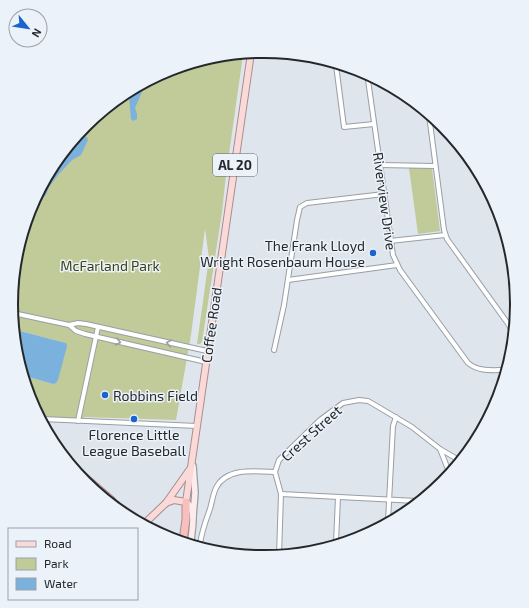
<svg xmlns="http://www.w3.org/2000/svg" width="529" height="608" viewBox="0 0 529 608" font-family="'Exo 2',sans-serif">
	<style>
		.green { fill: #c1ca99 }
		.water { fill: #7bb2dd }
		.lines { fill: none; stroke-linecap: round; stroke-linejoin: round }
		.street-casing { stroke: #989fa6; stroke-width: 6 }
		.secondary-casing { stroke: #989fa6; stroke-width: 8 }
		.primary-casing { stroke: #ae8b8b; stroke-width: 8 }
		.highway-casing { stroke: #ae8b8b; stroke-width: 9 }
		.street { stroke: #fff; stroke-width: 4 }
		.secondary { stroke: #fdecec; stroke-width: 5.5 }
		.primary { stroke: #fad9d9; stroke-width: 6 }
		.highway { stroke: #f7c0bf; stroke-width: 7 }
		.oneway { stroke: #9d9ea0 }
		.poi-dot { fill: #1b63ce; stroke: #ebf2fa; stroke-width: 1.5 }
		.labels { text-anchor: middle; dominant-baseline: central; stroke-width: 3; stroke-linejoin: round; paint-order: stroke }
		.shield { fill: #ebf2fa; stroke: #606569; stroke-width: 1 }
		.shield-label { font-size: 13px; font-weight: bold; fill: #25282b }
		.street-label { font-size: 14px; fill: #25282b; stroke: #ebf2fa }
		.poi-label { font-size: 14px; fill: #25282b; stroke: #ebf2fa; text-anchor: end }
		.park-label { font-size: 14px; fill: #3b4212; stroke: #ebf2fa }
		.rim { fill: none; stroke: #25282b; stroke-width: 2 }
	</style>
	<rect width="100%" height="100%" fill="#dee5ed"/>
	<g class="green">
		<polygon points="243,55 226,175 222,212 202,342 200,344 197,344 209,258 205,229 191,335 176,420 84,417 83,423 45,422 30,401 25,376 53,384 66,343 16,330 11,304 30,207 85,125 168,70"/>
		<polygon points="409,168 432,168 440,231 418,234"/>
	</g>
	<g class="water">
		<polygon points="145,85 135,108 137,114 137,119 133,121 131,119 129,96"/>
		<polygon points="84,137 87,137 88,140 81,155 72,160 58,175 49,187 46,195 42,198 40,192 73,143"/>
		<polygon points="16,330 66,343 67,346 58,380 56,383 53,384 25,376"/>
	</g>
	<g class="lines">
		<g class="street-casing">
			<g id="street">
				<polyline points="336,65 344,127 374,124"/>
				<path d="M367,73L393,255L400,270L468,363C479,372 492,370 505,370"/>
				<polyline points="429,115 444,230 447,239 509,325 512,332"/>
				<polyline points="380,165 435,166"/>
				<polyline points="390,241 445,235"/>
				<polyline points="288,280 397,265"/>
				<polyline points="13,313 69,325 78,323 86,324 207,351"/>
				<polyline points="69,325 76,331 85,334 206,362"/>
				<polyline points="274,350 284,305 297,220 300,207 307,203 384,194"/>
				<polyline points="42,419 197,426"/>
				<polyline points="78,421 98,327"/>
				<polyline points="440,449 447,467"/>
				<polyline points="281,494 417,501"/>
				<polyline points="388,521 393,426 396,417"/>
				<polyline points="336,543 338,497"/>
				<path d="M200,545C201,533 206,520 210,509C212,502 213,494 216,488C226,467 256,471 275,472"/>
				<polyline points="279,555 281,494 275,472 279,460 320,420 343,403 359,400 368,401 375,405 412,427 440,449 459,460"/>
			</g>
		</g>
		<g class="secondary-casing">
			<g id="secondary">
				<polyline points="193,466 195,493 193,517"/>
				<path d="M186,502C198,510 191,531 191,543"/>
			</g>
		</g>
		<g class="primary-casing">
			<g id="primary">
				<polyline points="166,503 174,500 186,502 251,53"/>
				<polyline points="145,523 166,503 190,469"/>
			</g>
		</g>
		<g class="highway-casing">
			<g id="highway">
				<polyline points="76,470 112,501"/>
				<polyline points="183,541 186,519 186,502"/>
			</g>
		</g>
		<use href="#street" class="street"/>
		<use href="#secondary" class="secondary"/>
		<use href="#primary" class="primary"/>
		<use href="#highway" class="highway"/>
	</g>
	<defs><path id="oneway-chevron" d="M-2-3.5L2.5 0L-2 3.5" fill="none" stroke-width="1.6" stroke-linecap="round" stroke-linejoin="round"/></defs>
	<g class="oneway">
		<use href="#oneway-chevron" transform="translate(118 342) rotate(13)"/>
		<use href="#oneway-chevron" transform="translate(169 343) rotate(-167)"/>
	</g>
	<g class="poi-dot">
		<circle cx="373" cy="253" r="4"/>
		<circle cx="105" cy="395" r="4"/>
		<circle cx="134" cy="419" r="4"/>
	</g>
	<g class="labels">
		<rect class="shield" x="213" y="154" width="44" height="22" rx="3"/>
		<g class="shield-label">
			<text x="235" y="165">AL 20</text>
		</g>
		<g class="street-label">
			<text transform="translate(385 201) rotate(82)">Riverview Drive</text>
			<text transform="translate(211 325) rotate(-82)">Coffee Road</text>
			<text transform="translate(311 433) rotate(-42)">Crest Street</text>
		</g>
		<g class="poi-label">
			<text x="365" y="245">The Frank Lloyd<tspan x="365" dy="16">Wright Rosenbaum House</tspan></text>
			<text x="113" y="395" text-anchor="start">Robbins Field</text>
			<text x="134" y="434" text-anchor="middle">Florence Little<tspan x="134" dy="16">League Baseball</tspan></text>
		</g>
		<g class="park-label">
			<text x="110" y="265">McFarland Park</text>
		</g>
	</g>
	<path d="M0 0H529V608H0ZM18 304a246 246 0 1 1 492 0a246 246 0 1 1-492 0Z" fill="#ebf2fa" fill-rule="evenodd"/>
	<path class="rim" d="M18 304a246 246 0 1 1 492 0a246 246 0 1 1-492 0Z"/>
	<rect x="8" y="528" width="130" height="72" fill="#ebf2fa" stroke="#9ca1a7"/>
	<rect x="16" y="541" width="20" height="6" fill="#fad9d9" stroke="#9ca1a7"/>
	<text x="44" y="548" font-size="12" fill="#25282b">Road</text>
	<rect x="16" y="558" width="20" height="12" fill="#c1ca99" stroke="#9ca1a7"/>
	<text x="44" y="568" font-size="12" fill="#25282b">Park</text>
	<rect x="16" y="578" width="20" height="12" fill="#7bb2dd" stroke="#9ca1a7"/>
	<text x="44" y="588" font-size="12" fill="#25282b">Water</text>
	<g transform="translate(28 28) rotate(120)"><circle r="19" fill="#ebf2fa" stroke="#9ca1a7"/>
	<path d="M0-3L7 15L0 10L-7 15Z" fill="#1b63ce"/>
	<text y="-6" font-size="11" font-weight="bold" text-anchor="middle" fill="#25282b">N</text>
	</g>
</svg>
